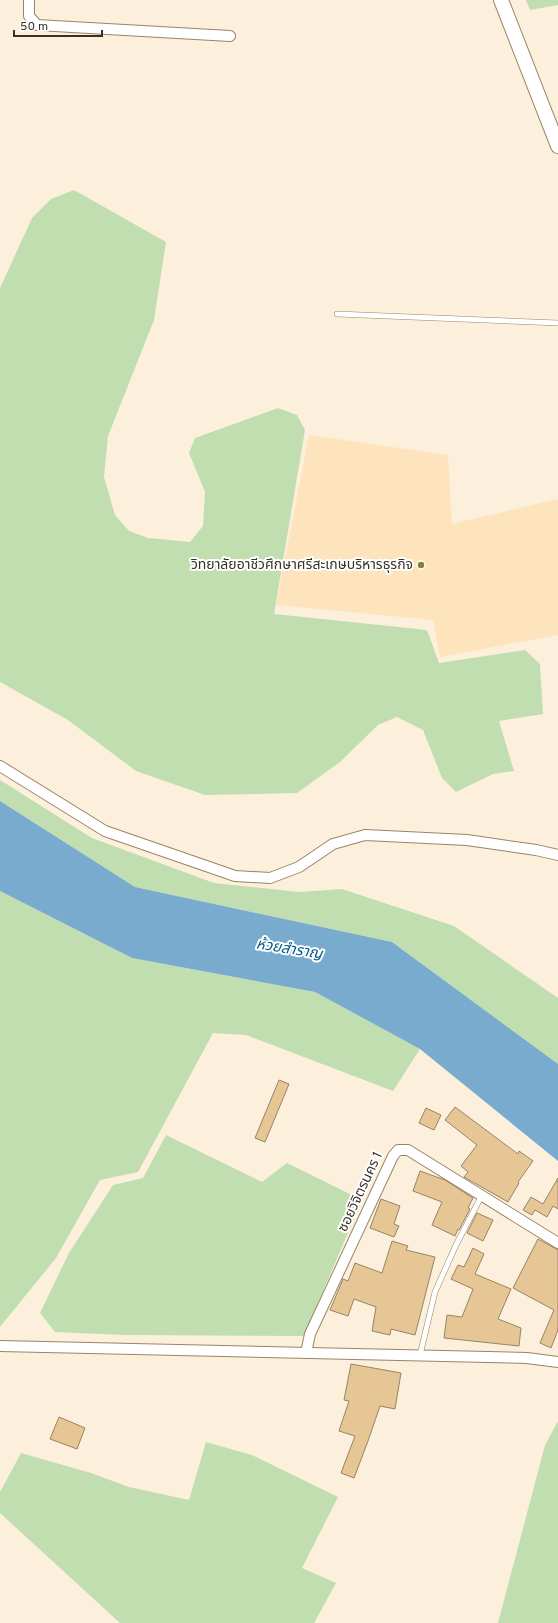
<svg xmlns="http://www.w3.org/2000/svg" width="558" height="1623" viewBox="0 0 558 1623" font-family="Overpass,'Noto Sans Thai',sans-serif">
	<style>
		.built { fill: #fde4bc }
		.green { fill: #c0deaf }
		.water { fill: #78abcd }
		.building { fill: #e5c694; stroke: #978466 }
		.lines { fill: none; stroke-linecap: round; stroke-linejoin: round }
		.lane-casing { stroke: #988566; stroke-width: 6 }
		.street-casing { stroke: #988566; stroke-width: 12 }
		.secondary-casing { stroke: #988566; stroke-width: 16 }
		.lane { stroke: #fff; stroke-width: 5 }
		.street { stroke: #fff; stroke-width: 10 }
		.secondary { stroke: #fff; stroke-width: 14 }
		.poi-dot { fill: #88832b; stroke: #fff; stroke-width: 1.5 }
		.labels { text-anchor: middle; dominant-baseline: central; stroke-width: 4; stroke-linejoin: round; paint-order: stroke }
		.poi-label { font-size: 14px; fill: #393124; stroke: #fff; text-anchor: end }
		.street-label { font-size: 14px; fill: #393124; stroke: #fff }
		.water-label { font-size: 15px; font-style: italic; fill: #005e8a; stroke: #fff }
	</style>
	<rect width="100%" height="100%" fill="#fcf0dc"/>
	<polygon class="built" points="309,435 448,455 452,524 558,499 558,635 440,657 433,620 276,605"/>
	<g class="green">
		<polygon points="526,0 558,0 558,5 530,10"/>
		<polygon points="74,190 166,242 154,320 108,436 104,477 115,515 129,531 148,538 190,542 203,526 205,492 189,453 195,438 278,408 297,415 305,430 274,614 427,630 439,663 525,650 540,664 543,714 499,721 514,771 493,774 456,792 442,778 423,730 397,717 378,725 340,762 297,793 205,795 136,771 68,720 0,682 0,288 32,218 51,199"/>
		<polygon points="0,780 92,838 214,883 299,892 342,889 454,926 558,998 558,1064 392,942 135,887 0,801"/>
		<polygon points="0,891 132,958 315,992 420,1049 393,1091 246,1035 213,1033 138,1172 100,1180 56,1258 0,1327"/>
		<polygon points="166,1135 262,1182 287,1163 362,1200 304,1336 124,1335 55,1332 40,1313 69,1253 113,1185 143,1178"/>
		<polygon points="558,1421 558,1623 498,1623 545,1445"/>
		<polygon points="206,1442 252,1455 338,1497 302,1568 336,1583 314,1623 120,1623 0,1513 0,1492 21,1453 91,1473 129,1487 189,1500"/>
	</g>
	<polygon class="water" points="0,801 135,887 392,942 558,1064 558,1161 420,1049 315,992 132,958 0,891"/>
	<g class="building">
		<polygon points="279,1080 289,1084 265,1142 255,1138"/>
		<polygon points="455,1107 518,1154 519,1151 533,1161 518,1182 519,1183 508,1202 464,1177 468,1172 461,1166 477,1145 445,1120"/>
		<polygon points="426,1108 441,1115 434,1130 419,1123"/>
		<polygon points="420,1171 445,1180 473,1198 468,1208 470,1209 459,1230 458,1229 455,1236 432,1225 442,1202 413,1191"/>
		<polygon points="558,1178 558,1209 553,1206 547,1217 535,1210 532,1215 523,1210 531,1197 543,1204"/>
		<polygon points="381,1199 400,1206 394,1224 399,1226 394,1237 370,1228"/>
		<polygon points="477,1213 493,1220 483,1241 467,1233"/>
		<polygon points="538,1239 558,1250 558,1330 551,1348 540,1343 554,1310 513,1288"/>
		<polygon points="392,1241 408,1246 406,1250 435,1257 415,1335 391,1329 390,1335 372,1331 376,1307 354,1299 348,1316 330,1310 343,1279 348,1281 355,1263 382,1273"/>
		<polygon points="473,1248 484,1254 475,1274 511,1289 498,1319 521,1328 519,1346 444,1338 447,1315 462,1317 473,1289 451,1279 458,1265 464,1267"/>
		<polygon points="351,1364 401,1373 395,1409 380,1406 368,1441 354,1478 341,1473 355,1436 339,1431 349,1401 344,1400"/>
		<polygon points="59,1417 85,1428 77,1449 50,1439"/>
	</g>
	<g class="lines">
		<g class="lane-casing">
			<g id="lane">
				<polyline points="337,314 558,323"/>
				<polyline points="420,1355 435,1292 456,1245 482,1195"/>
			</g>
		</g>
		<g class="street-casing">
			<g id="street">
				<polyline points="29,0 29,16 37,25 230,36"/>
				<polyline points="0,766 105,831 235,876 270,878 299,867 333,844 365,835 467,840 536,850 558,855"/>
				<polyline points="0,1346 527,1358 558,1362"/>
				<polyline points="306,1353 310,1334 393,1156 398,1150 408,1150 558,1243"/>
			</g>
		</g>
		<g class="secondary-casing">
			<polyline id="secondary" points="501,0 558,146"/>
		</g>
		<use href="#lane" class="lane"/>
		<use href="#street" class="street"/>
		<use href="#secondary" class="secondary"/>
	</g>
	<circle class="poi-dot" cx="421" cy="565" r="4"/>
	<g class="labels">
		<g class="poi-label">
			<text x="413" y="565">วิทยาลัยอาชีวศึกษาศรีสะเกษบริหารธุรกิจ</text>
		</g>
		<g class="street-label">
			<text transform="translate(361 1192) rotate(-65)">ซอยวิจิตรนคร 1</text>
		</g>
		<g class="water-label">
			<text transform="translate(289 950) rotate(9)">ห้วยสำราญ</text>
		</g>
	</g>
	<path d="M14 30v6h88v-6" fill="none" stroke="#393124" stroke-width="2"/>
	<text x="20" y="30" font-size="12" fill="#393124" stroke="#ffffff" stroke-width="3" paint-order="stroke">50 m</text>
</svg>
